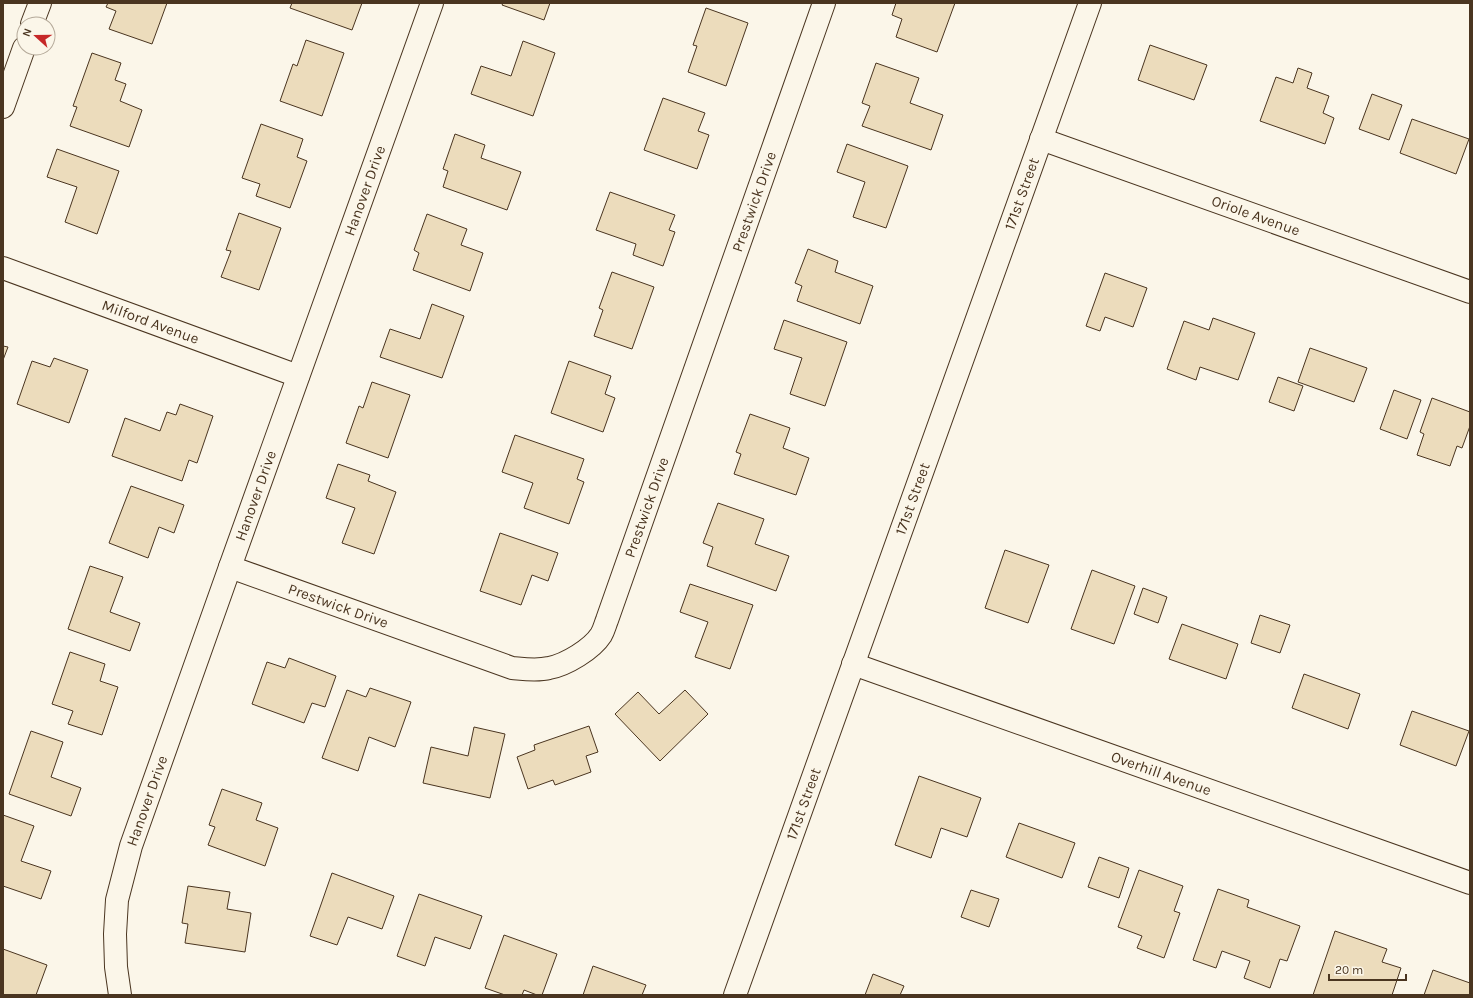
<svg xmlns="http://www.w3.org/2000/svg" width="1473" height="998" viewBox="0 0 1473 998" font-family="Karla,sans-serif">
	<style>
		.building { fill: #ecdcbc; stroke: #4a3520 }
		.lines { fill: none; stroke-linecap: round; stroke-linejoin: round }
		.minor-casing { stroke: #4a3520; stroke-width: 24 }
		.minor { stroke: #fbf6e9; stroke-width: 22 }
		.labels { text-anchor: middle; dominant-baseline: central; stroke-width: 3; stroke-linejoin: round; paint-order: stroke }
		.street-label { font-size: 15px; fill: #4a3520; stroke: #fbf6e9 }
	</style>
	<rect width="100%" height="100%" fill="#fbf6e9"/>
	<g class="building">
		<polygon points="108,3 167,3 152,44 109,29 116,11 106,7"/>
		<polygon points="292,3 362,3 352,30 290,8"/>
		<polygon points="503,3 550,3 544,20 502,5"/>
		<polygon points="896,3 955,3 937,52 896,37 902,19 892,15"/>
		<polygon points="706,8 748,23 726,86 688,72 697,46 693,45"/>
		<polygon points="306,40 344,53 322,116 280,101 293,64 297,66"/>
		<polygon points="523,41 555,53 533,116 471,94 481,66 511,76"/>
		<polygon points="1150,45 1207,65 1194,100 1138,80"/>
		<polygon points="92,53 121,63 115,80 126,84 120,101 142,110 129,147 70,126 77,107 73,106"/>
		<polygon points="876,63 919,78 910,103 943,115 931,150 862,126 870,106 862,103"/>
		<polygon points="1298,68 1312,73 1307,88 1329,96 1323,113 1334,118 1325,144 1260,121 1276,77 1293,83"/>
		<polygon points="1372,94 1402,105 1389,140 1359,129"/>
		<polygon points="663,98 705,113 698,131 709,135 697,169 644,150"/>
		<polygon points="1412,119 1469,139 1456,174 1400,153"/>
		<polygon points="261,124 303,139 297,157 307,161 290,208 256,196 260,184 242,178"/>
		<polygon points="455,134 485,145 481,158 521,172 507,210 443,187 448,171 443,169"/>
		<polygon points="847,144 908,166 886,228 853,217 865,182 837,172"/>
		<polygon points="57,149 119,171 97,234 65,222 77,187 47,177"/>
		<polygon points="610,192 675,215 669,230 675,232 663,266 633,255 636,244 596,230"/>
		<polygon points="239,213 281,228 259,290 221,277 231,251 226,250"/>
		<polygon points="427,214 467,229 461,245 483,253 470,291 413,270 419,253 414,250"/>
		<polygon points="808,249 838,261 835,272 873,286 860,324 797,301 802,286 795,283"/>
		<polygon points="612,272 654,287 632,349 594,336 603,310 599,308"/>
		<polygon points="1105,273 1147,288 1133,327 1105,317 1100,331 1086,326"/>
		<polygon points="432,304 464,316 442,378 380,357 390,329 420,339"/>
		<polygon points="1213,318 1255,333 1238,380 1200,367 1196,380 1167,369 1184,321 1209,330"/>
		<polygon points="784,320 847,342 825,406 790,394 802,358 774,349"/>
		<polygon points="3,346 8,347 3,360"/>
		<polygon points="1310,348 1367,368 1354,402 1298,382"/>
		<polygon points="54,358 88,370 69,423 17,404 32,361 50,367"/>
		<polygon points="569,361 611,376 605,394 615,398 603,432 551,413"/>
		<polygon points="1278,377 1303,386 1294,411 1269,402"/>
		<polygon points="372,382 410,395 388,458 346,443 359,406 363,408"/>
		<polygon points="1394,390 1421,400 1407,439 1380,429"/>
		<polygon points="1432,398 1470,412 1470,426 1462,448 1457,446 1450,466 1417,455 1424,434 1420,432"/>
		<polygon points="180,404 213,416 197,463 189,460 182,481 112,456 125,418 160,431 167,412 176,415"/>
		<polygon points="750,414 790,428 783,448 809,458 796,495 734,474 741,454 736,452"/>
		<polygon points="515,435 584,459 577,479 584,482 569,524 524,508 533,483 502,472"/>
		<polygon points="338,464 370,475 368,481 396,492 374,554 342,543 355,508 326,498"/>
		<polygon points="131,486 184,505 174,533 159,527 148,558 109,543"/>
		<polygon points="718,503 764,519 755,544 789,556 776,591 707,566 713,547 703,543"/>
		<polygon points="500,533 558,553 548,581 532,575 521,605 480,591"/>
		<polygon points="1005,550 1049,565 1028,623 985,608"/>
		<polygon points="90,566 123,577 110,612 140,623 130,651 68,629"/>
		<polygon points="1092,570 1135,586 1114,644 1071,629"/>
		<polygon points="690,584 753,605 730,669 695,657 708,622 680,612"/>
		<polygon points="1143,588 1167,597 1158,623 1134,614"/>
		<polygon points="1260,615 1290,625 1280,653 1251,643"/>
		<polygon points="1182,624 1238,644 1226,679 1169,659"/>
		<polygon points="70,652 105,664 100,681 118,687 102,735 68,724 73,711 52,704"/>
		<polygon points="289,658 336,676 325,707 312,703 304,723 252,704 267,662 285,668"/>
		<polygon points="1304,674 1360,694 1348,729 1292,708"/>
		<polygon points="370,688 411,702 395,747 369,737 358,771 322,758 347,690 366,697"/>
		<polygon points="685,690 708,714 660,761 615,714 638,692 659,714"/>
		<polygon points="1412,711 1469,731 1456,766 1400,745"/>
		<polygon points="589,726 598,752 586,756 591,772 555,785 553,780 528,789 517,757 535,750 534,745"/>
		<polygon points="474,727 505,734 490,798 423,783 431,747 468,756"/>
		<polygon points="31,731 63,742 51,777 81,788 71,816 9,794"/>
		<polygon points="919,776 981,798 967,837 941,828 931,858 895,845"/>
		<polygon points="222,789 262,803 256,820 278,828 265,866 208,845 215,827 209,825"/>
		<polygon points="3,815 34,826 21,861 51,871 41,899 3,886"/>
		<polygon points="1019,823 1075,843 1062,878 1006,857"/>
		<polygon points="1099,857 1129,868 1119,898 1088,887"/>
		<polygon points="1139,870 1183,886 1174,911 1180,913 1164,958 1137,948 1142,936 1118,927"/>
		<polygon points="332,873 394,896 382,929 348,917 337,945 310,936"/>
		<polygon points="188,886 230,892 227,909 251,913 245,952 185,943 188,924 182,923"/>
		<polygon points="1218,889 1249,900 1247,907 1300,926 1287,961 1280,959 1270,988 1244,978 1250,961 1222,951 1216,968 1193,960"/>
		<polygon points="971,890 999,899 989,927 961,917"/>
		<polygon points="419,894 482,916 470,949 435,937 425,966 397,956"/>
		<polygon points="1335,931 1387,949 1382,962 1401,968 1392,995 1313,995"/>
		<polygon points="504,935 557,954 542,995 537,995 524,990 522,995 505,995 485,988"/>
		<polygon points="3,949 47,965 36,995 3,995"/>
		<polygon points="593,966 646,985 642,995 583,995"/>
		<polygon points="1433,970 1470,983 1470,995 1424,995"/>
		<polygon points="873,974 904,986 900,995 865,995"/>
	</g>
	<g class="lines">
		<g class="minor-casing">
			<g id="minor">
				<polyline points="32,24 40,3"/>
				<polyline points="3,107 24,48"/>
				<path id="s1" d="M1041,139L1470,292"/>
				<path id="s2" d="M3,268L298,376"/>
				<path id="s3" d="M230,567L512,668C524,669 537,671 549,668C566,665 592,649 601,635C604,630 605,625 607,620L824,3"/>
				<path id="s4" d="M853,664L1470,883"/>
				<path id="s5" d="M120,995L116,967L115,934L117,900L131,846L230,567L432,3"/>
				<path id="s6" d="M735,995L1090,3"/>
			</g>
		</g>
		<use href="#minor" class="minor"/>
	</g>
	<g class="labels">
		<g class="street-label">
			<text stroke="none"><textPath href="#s5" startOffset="847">Hanover Drive</textPath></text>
			<text stroke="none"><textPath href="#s6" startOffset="851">171st Street</textPath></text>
			<text stroke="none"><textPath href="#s3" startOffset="859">Prestwick Drive</textPath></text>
			<text stroke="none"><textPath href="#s1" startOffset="228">Oriole Avenue</textPath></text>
			<text stroke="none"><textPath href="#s2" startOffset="157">Milford Avenue</textPath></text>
			<text stroke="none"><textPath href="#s5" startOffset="523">Hanover Drive</textPath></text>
			<text stroke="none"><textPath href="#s6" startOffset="527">171st Street</textPath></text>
			<text stroke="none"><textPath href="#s3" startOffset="535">Prestwick Drive</textPath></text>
			<text stroke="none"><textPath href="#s3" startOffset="115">Prestwick Drive</textPath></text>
			<text stroke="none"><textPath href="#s4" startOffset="327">Overhill Avenue</textPath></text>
			<text stroke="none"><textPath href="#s5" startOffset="199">Hanover Drive</textPath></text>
			<text stroke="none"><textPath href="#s6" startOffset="203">171st Street</textPath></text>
		</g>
	</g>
	<rect width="1473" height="998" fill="none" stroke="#4a3520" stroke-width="8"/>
	<g transform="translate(36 36) rotate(291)"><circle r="19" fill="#fbf6e9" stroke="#b4a999"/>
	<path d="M0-3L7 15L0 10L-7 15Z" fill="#c62828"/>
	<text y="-6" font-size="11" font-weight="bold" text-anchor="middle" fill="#4a3520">N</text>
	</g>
	<path d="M1329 974v6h77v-6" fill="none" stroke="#4a3520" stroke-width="2"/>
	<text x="1335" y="974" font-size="12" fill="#4a3520" stroke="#fbf6e9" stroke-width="3" paint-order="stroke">20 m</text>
</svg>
